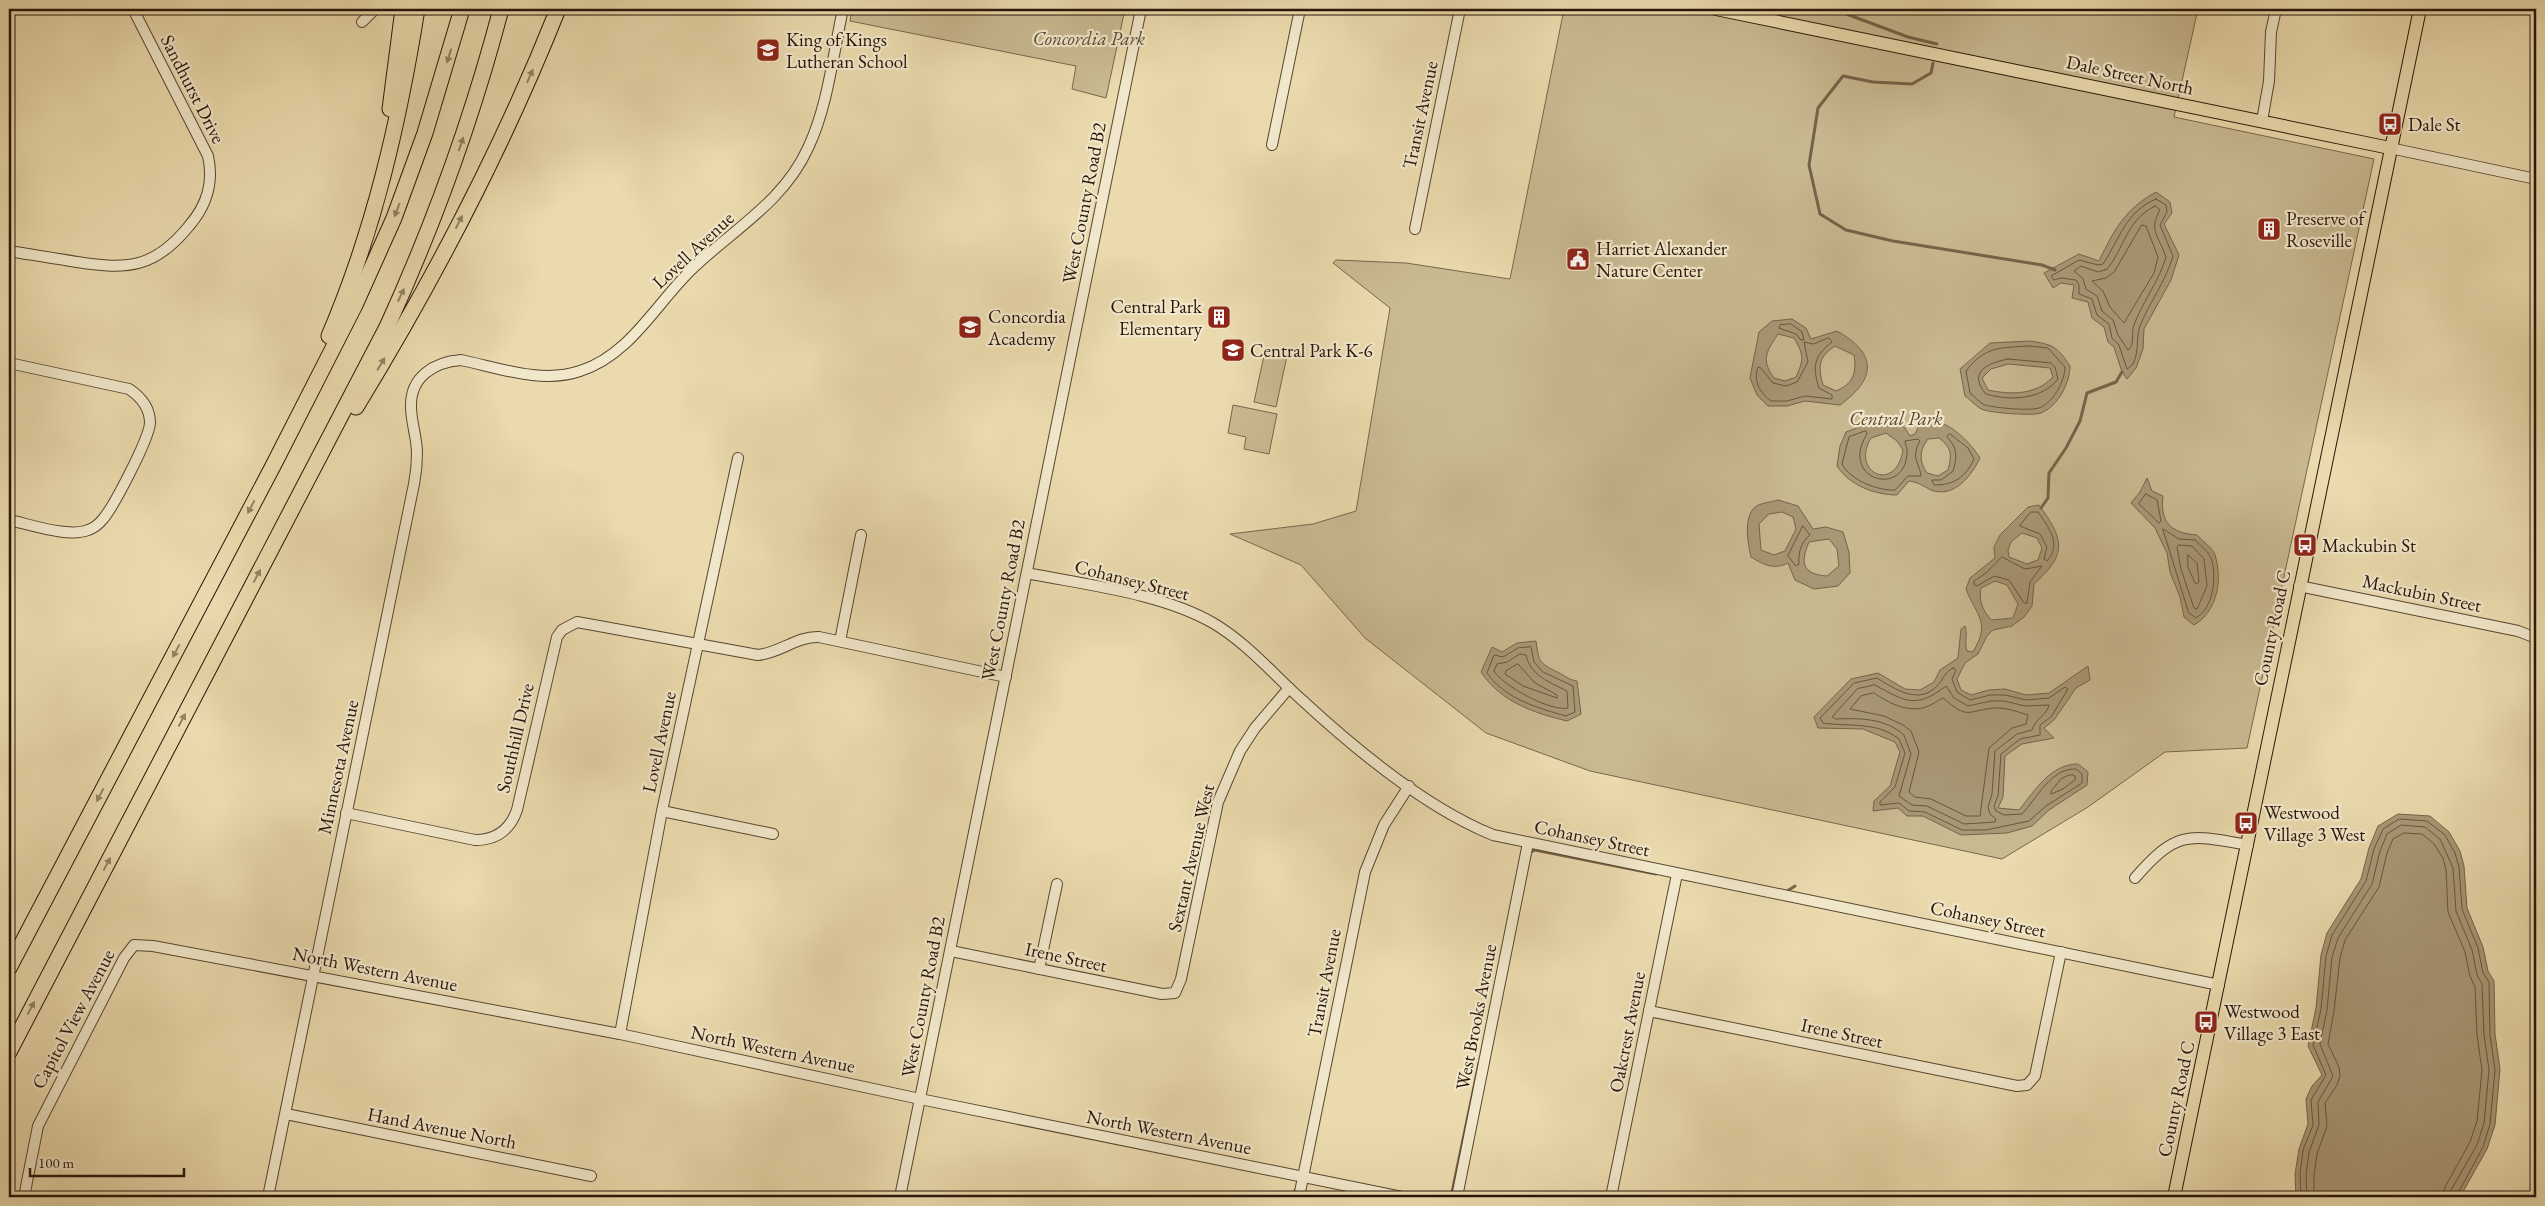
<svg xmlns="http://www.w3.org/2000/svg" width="2545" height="1206" viewBox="0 0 2545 1206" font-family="'EB Garamond',serif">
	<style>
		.green { fill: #c9b991; stroke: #78674c }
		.water { fill: #a89775; stroke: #756349; fill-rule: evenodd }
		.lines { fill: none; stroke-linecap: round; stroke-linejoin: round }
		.shore { stroke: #68563e; stroke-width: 1 }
		.stream { stroke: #756349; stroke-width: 3 }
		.minor-casing { stroke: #584631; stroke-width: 12 }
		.major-casing { stroke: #281508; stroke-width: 14 }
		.highway-casing { stroke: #281508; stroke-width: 17 }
		.minor { stroke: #f1e7ca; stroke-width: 10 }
		.major { stroke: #eadaad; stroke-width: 12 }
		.highway { stroke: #eadaad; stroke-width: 15 }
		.oneway { fill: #938163 }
		.labels { text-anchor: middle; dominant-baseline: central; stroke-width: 4.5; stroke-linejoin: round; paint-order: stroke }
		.park-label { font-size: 19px; font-style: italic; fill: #584631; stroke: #f1e7ca }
		.poi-label { font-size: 19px; fill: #281508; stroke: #f1e7ca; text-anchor: start }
		.street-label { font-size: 19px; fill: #281508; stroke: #f1e7ca }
	</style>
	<rect width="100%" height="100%" fill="#eadaad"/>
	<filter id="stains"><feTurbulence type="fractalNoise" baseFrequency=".004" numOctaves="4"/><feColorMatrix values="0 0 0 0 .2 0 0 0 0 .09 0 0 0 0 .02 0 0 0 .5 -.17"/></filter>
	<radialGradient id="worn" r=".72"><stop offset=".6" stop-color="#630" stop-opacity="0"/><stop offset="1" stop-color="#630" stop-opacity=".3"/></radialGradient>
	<g class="green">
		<polygon points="852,9 1125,9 1106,98 1072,89 1076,66 850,21"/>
		<polygon points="1564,9 2198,9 2174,117 2374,159 2247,748 2165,752 2088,807 2002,859 1590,771 1486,733 1365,638 1301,565 1230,534 1313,524 1356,511 1390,308 1333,263 1336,260 1406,263 1510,279"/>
		<polygon points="1265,351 1287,356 1276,407 1254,402"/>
		<polygon points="1233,405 1277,414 1269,454 1244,449 1246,437 1228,433"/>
	</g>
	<g class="water">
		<path d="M2156,192L2170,202L2172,213L2164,224L2179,255L2171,280L2144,329L2143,349L2136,368L2127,379L2122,372L2114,347L2108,342L2104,327L2092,318L2088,302L2072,298L2074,285L2061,283L2053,288L2044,273L2079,254L2099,261C2114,230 2125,209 2156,192Z"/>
		<path d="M1792,319L1806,328L1811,339L1837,331C1878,354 1876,379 1840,405L1805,401L1787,406H1768L1757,395L1750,378L1759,332L1772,321ZM1778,334L1794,338C1804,355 1804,359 1796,377L1785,381L1774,378C1761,360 1766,352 1778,334ZM1835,346L1854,355C1857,373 1853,384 1836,391L1823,385C1818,367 1818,357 1835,346Z"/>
		<path d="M2029,341C2052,344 2057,346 2070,366C2070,383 2058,406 2041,413C2032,416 1994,413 1984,410C1977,408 1971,400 1965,396L1960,369L1990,343ZM2008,364L2050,368L2053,377C2036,395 2011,395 1988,390L1982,378L1991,369Z"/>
		<path d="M1892,419L1905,428L1910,436L1915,434L1919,426C1924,425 1930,422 1935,422C1952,423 1972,445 1980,458C1972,475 1954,499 1931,490C1923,486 1918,482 1909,481L1897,495C1875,495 1849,485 1837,466L1840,446L1846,432L1870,423ZM1886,433L1897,441L1903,450C1896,494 1850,473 1871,438ZM1939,438C1952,448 1952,455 1948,470L1938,476L1927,473C1919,461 1919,451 1928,439Z"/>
		<path d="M2147,478L2152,491L2163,496C2160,523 2171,533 2197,535C2202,541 2213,548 2215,555C2223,580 2217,612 2194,625L2184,617L2180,597L2170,572L2167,553L2155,528L2131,503L2140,492Z"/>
		<path d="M1778,500L1798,506L1813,529L1826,527L1843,532L1849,552L1850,573L1838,586L1814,589L1795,580L1788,563C1774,570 1764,565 1751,557C1748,543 1743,518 1755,507C1760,503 1772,502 1778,500ZM1782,512L1793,517L1796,529L1785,551L1774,555L1761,550L1759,524L1769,514ZM1829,539L1837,549L1839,566L1827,576C1802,574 1800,563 1809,542Z"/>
		<path d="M2039,505C2064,539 2068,554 2034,584L2032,606L2024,617L2012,626L1993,630L1987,636L1978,654L1965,663L1957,679L1961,690L1971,695L1989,690L2005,689L2026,695L2049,693L2088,666L2090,680L2076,688L2054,720L2044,728L2054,738L2022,744L2005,756L2003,797L1998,808L2019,810C2035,790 2051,764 2078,764L2088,772L2087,785L2049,810L2032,826L2007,833L1961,835L1923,816H1907L1898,808L1873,811L1874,801L1890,786L1900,752L1895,742L1863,729L1818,728L1814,717L1851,679L1878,673L1905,689L1920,690L1934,682L1940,670L1958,658L1961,629L1965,626C1968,634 1964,642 1967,651L1973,652C1991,622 1977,617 1966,589L1970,578L1995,558L1994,547L2000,535L2028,507ZM2022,533L2037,538L2042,548L2038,560L2027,564L2009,557L2008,550L2011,542ZM1995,581L2007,585L2018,604L2013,618L1991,620C1982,609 1979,602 1981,588Z"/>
		<path d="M1536,641C1539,664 1540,663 1559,673C1566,676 1569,680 1577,681L1581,714L1567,721C1534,713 1501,702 1481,672L1492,647L1502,652L1517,643Z"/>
		<polygon points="2398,814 2430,816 2449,832 2460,851 2464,866 2467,908 2483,947 2488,971 2494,981 2495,1034 2500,1069 2495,1125 2487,1149 2460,1197 2296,1197 2295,1174 2299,1149 2308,1124 2306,1099 2312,1086 2322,1075 2308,1046 2316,1008 2321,955 2327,933 2361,879 2369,848 2378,826"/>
	</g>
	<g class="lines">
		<g class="shore">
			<path d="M2156,199L2166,205L2167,212L2160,225L2173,256C2165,283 2150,301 2140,326C2135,339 2141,362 2127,369L2119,345L2112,338L2109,324L2097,315L2092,299L2079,294V285L2076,280L2061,278L2054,280L2051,276L2079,260L2098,265L2103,264C2119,240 2126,211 2156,199Z"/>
			<path d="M2155,206L2160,210C2148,231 2159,236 2166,257C2159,281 2143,301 2134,325C2131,333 2135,346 2128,350L2118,335L2113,320L2102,311L2097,296L2086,289L2083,279L2074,271L2081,266L2098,272L2107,269C2125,248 2125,221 2155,206Z"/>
			<polygon points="2142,225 2146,226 2158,257 2154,273 2124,323 2110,307 2103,291 2092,281 2106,278 2114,272"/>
			<polygon points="1791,324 1802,332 1804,340 1801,340 1796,334 1779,328 1780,325"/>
			<path d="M1829,338L1832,342C1814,356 1812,366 1819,388L1832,395V399L1805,396L1787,401H1771C1760,393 1753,381 1758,367L1761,368L1773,383L1786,386L1797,382L1808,362L1804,342L1813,344Z"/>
			<path d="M2029,346L2048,348L2065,367C2065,381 2053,403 2039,408C2030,411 1995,408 1985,405C1980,403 1975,397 1970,393L1966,371C1985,346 2000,348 2029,346Z"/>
			<path d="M2008,359L2051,363L2055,367L2058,379C2042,400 2009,401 1986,394C1967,372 1988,363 2008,359Z"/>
			<path d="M1866,431L1867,434C1838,480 1906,499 1907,452C1908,448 1905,445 1905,441L1918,439L1920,441C1910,458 1920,464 1921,476H1908L1895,490C1878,491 1850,480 1842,464L1849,437Z"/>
			<path d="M1950,434L1968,448L1974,459C1965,478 1954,485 1934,485L1932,480H1941L1953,471C1957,457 1958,448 1947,437Z"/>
			<polygon points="2146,494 2157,500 2161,521 2159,523 2139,504"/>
			<path d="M2031,512H2038C2049,528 2062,544 2047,561L2044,559L2047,547L2040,534L2020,526Z"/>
			<path d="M1803,526L1810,535C1801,542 1798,553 1799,564L1796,566L1788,556Z"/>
			<path d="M2163,529L2179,539L2195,540C2200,545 2208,551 2211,558C2217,575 2214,608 2196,618L2189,613Z"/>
			<polygon points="2179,545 2192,546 2204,559 2207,586 2197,609 2194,608 2181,569 2177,548"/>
			<polygon points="2188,555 2197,563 2199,582 2197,584 2195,583 2188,567"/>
			<polygon points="2002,557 2025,569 2042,566 2030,582 2027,603 2024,603 2009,580 1994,576 1977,586 1974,585 1974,581 1986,573"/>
			<path d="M1531,647L1534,662L1543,672L1573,686L1575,712L1566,716C1537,708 1504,698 1487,673L1494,655L1503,657L1518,648Z"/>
			<path d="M1520,654L1526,655C1530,675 1549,682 1567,691L1568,708C1551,712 1503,686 1494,671L1497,664L1507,662Z"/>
			<polygon points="1518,664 1535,683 1557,695 1557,698 1523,686 1505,674 1506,671"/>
			<path d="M1953,668L1956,670L1952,679L1957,692L1970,700L1990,695H2005L2026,700L2049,698L2065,687L2068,689L2051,717L2040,725V735L2020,739L2001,754L1998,796L1994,806L1996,811L2004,815L2022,814C2037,798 2051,768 2076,769L2082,774V783L2046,806L2029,821L1986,830H1962L1925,812L1909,811L1899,803L1880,805V802L1895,787L1905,753L1899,739C1876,721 1849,727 1823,723L1820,718L1854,683L1877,678C1895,689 1919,706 1938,685C1944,678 1944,673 1953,668Z"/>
			<path d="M1875,685C1906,702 1916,709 1946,686L1954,698L1968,706L1991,701H2004L2025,706L2049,705C2047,715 2035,719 2032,730L2017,734L1995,751L1992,794L1988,807L1990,814L1996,819L1995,822L1964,824L1927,806L1912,805L1899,796L1911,754L1904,735C1885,718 1859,718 1836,719L1832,717L1857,689Z"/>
			<path d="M1874,693C1889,703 1907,713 1926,707C1932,705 1937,701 1943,698C1969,720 1966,711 1994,708C2005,707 2018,712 2028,715L2026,724L2012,728L1989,748L1980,816H1966L1931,799L1915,797L1909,792L1919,752L1911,731L1903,725L1884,716L1850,709L1861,696Z"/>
			<polygon points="2069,775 2074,775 2076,779 2063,789 2051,794 2051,791 2061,779"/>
			<polyline points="2301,1197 2300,1174 2303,1150 2313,1125 2311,1100 2326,1075 2313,1045 2321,1009 2326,956 2332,935 2366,881 2374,849 2383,829 2399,819 2427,821 2445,835 2455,853 2459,867 2462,909 2478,948 2483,973 2489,982 2490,1035 2495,1070 2490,1124 2483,1147 2456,1197"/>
			<polyline points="2307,1197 2306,1175 2309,1152 2319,1125 2318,1102 2333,1076 2320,1044 2327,1010 2332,957 2338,938 2372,884 2380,851 2387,834 2401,825 2425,827 2440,839 2453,868 2456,911 2472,950 2477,975 2482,984 2484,1035 2489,1070 2484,1123 2477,1145 2451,1190 2450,1197"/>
			<polyline points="2314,1197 2314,1175 2317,1154 2327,1126 2325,1103 2337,1085 2340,1076 2339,1067 2328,1044 2334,1011 2340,958 2345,940 2379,887 2387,853 2393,839 2404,833 2422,834 2434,844 2443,858 2446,870 2448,912 2465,952 2470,976 2475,987 2477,1035 2482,1070 2477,1121 2470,1142 2445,1187 2443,1197"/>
		</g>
		<g class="stream">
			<polyline points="1833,9 1908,37 1937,44"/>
			<polyline points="1933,63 1931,73 1912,84 1873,82 1843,76 1818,108 1809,165 1820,214 1846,230 1893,241 2042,265 2055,270"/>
			<polyline points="2041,508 2048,498 2049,473 2066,448 2080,421 2087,393 2116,382 2122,372"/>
			<polyline points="1528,853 1535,850 1656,874"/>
			<polyline points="1784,893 1795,886"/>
			<polyline points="1369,1195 1377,1197"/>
			<polyline points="1293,1197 1296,1189"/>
			<polyline points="1451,1197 1479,1063"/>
		</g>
		<g class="minor-casing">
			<g id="minor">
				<polyline points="362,22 375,9"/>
				<polyline points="2262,121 2269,81 2271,32 2276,9"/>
				<polyline points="1272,145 1300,9"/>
				<polyline points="2390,148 2536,179"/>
				<polyline points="1415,229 1460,9"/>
				<path d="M9,251C32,255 54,258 77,262C128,270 155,268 189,226C207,205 214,183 208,156L133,9"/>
				<path d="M9,363L129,389C141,397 150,408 150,423C149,439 114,506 103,519C99,524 94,528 88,530C68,538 29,524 9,520"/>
				<path d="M1027,573C1086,585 1161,593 1213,623C1247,643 1273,674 1302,700C1355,749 1426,808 1493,835L2219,985"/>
				<polyline points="2299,586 2518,631 2536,638"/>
				<polyline points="840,641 861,535"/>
				<polyline points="662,811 773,834"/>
				<path d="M346,813L475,840C496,840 510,830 517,810L557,637L562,630L577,622L758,655C780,653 797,636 819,637L1006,677"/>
				<path d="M2135,878C2177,830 2188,834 2248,845"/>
				<polyline points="951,951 1162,994 1175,993 1181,979 1218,802 1240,751 1255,728 1289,688"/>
				<polyline points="1039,969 1057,884"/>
				<polyline points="1649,1011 2017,1086 2027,1085 2035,1076 2061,952"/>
				<polyline points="620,1034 662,811 738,458"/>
				<polyline points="286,1114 591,1176"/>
				<polyline points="24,1197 38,1126 124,958 134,945 153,946 620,1034 920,1099 1402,1197"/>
				<path d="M268,1197L414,484C416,474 417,463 417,453C417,438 411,422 411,407C410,377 434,362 461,360C499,368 542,384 580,371C629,356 656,304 691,270C732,230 783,203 808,148C828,106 833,54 843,9"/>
				<polyline points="900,1197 1141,9"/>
				<polyline points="1299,1197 1365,872 1384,825 1409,786"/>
				<polyline points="1457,1197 1528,843"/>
				<polyline points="1611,1197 1677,874"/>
			</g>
		</g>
		<g class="major-casing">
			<g id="major">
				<polyline points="1716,9 2390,148"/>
				<polyline points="2174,1197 2420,9"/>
			</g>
		</g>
		<g class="highway-casing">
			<g id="highway">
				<polyline points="390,109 403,9"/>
				<path d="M329,336C374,231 399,122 417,9"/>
				<path d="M356,407C433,281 503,147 558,9"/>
				<polyline points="9,968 274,464 355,305 394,218 425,133 462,9"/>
				<path d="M9,1052L387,327C434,224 472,119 501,9"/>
			</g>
		</g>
		<use href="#minor" class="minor"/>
		<use href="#major" class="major"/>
		<use href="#highway" class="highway"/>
	</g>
	<defs><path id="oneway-solid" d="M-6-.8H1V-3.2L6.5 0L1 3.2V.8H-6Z" transform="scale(1.25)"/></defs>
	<g class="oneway">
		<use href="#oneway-solid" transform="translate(449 56) rotate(107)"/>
		<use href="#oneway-solid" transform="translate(530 76) rotate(-66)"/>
		<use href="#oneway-solid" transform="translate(461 144) rotate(-71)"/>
		<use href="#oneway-solid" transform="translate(397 210) rotate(111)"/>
		<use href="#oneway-solid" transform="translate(459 222) rotate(-63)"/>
		<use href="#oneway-solid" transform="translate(401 295) rotate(-65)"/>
		<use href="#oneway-solid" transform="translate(381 364) rotate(-59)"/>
		<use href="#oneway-solid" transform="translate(251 507) rotate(118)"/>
		<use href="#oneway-solid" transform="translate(257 576) rotate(-62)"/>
		<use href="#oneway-solid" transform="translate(176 651) rotate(118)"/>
		<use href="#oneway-solid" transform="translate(182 720) rotate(-62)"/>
		<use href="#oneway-solid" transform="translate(100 795) rotate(118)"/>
		<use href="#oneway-solid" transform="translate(107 864) rotate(-62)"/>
		<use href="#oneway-solid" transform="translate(31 1008) rotate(-62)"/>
	</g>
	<defs>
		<g id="school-square" transform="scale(1.25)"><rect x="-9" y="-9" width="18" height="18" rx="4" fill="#8f2418" stroke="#f1e7ca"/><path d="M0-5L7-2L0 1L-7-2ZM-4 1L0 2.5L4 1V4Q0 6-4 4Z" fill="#fff"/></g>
		<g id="bus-square" transform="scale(1.25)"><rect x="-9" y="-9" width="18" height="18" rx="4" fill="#8f2418" stroke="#f1e7ca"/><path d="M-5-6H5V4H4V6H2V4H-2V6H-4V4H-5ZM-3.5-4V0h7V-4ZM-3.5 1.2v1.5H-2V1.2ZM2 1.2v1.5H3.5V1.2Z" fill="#fff"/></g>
		<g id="building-square" transform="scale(1.25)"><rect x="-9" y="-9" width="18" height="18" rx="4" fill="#8f2418" stroke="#f1e7ca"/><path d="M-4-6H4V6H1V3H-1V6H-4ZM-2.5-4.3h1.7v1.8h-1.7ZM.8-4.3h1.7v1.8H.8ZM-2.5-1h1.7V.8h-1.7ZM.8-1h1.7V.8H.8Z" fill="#fff"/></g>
		<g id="civic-square" transform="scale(1.25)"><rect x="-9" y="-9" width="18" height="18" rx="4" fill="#8f2418" stroke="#f1e7ca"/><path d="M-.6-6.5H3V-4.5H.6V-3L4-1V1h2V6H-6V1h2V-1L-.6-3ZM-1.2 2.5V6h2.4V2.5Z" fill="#fff"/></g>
	</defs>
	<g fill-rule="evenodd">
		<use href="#school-square" x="768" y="50"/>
		<use href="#bus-square" x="2390" y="124"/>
		<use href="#building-square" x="2269" y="229"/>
		<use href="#civic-square" x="1578" y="259"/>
		<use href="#building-square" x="1219" y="317"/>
		<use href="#school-square" x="970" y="327"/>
		<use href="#school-square" x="1233" y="350"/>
		<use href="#bus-square" x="2305" y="545"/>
		<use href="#bus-square" x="2246" y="823"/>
		<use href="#bus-square" x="2206" y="1022"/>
	</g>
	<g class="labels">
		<g class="park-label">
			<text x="1089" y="38">Concordia Park</text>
			<text x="1896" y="418">Central Park</text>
		</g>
		<g class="poi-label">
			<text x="786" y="39">King of Kings<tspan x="786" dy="22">Lutheran School</tspan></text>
			<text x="2408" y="124">Dale St</text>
			<text x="2286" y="218">Preserve of<tspan x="2286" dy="22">Roseville</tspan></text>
			<text x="1596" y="248">Harriet Alexander<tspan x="1596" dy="22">Nature Center</tspan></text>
			<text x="1202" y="306" text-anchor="end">Central Park<tspan x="1202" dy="22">Elementary</tspan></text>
			<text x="988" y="316">Concordia<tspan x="988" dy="22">Academy</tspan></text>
			<text x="1250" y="350">Central Park K-6</text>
			<text x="2322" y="545">Mackubin St</text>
			<text x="2264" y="812">Westwood<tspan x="2264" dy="22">Village 3 West</tspan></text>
			<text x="2224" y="1011">Westwood<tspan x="2224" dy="22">Village 3 East</tspan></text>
		</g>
		<g class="street-label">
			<text transform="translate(2130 75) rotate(12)">Dale Street North</text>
			<text transform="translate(193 89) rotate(63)">Sandhurst Drive</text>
			<text transform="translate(1420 115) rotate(-78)">Transit Avenue</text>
			<text transform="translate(1084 203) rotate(-79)">West County Road B2</text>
			<text transform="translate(693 250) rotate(-43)">Lovell Avenue</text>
			<text transform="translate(1132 580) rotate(14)">Cohansey Street</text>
			<text transform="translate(2422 593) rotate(12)">Mackubin Street</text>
			<text transform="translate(1003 600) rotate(-79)">West County Road B2</text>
			<text transform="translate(2272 628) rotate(-78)">County Road C</text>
			<text transform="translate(515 738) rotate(-77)">Southhill Drive</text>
			<text transform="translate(659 742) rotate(-78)">Lovell Avenue</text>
			<text transform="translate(338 767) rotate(-78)">Minnesota Avenue</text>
			<text transform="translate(1592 838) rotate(12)">Cohansey Street</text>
			<text transform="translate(1191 858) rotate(-77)">Sextant Avenue West</text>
			<text transform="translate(1988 919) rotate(12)">Cohansey Street</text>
			<text transform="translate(1066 957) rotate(12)">Irene Street</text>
			<text transform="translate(375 969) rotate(11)">North Western Avenue</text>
			<text transform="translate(1324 983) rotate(-79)">Transit Avenue</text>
			<text transform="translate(923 997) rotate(-79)">West County Road B2</text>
			<text transform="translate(1476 1017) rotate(-79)">West Brooks Avenue</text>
			<text transform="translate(73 1019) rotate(-62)">Capitol View Avenue</text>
			<text transform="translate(1627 1032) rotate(-79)">Oakcrest Avenue</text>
			<text transform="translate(1842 1033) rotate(12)">Irene Street</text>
			<text transform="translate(773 1049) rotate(12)">North Western Avenue</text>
			<text transform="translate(2176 1099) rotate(-78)">County Road C</text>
			<text transform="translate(442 1128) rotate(11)">Hand Avenue North</text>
			<text transform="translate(1169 1132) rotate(11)">North Western Avenue</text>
		</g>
	</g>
	<rect width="2545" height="1206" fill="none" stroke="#eadaad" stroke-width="30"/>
	<rect x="10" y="10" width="2525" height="1186" fill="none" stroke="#281508" stroke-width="2.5"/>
	<rect x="15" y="15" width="2515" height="1176" fill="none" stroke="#281508"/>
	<path d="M30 1168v8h154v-8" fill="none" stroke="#281508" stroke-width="2.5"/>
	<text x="38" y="1168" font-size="15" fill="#281508" stroke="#f1e7ca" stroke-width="4" paint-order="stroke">100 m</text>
	<rect width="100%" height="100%" filter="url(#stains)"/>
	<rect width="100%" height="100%" fill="url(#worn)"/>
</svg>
